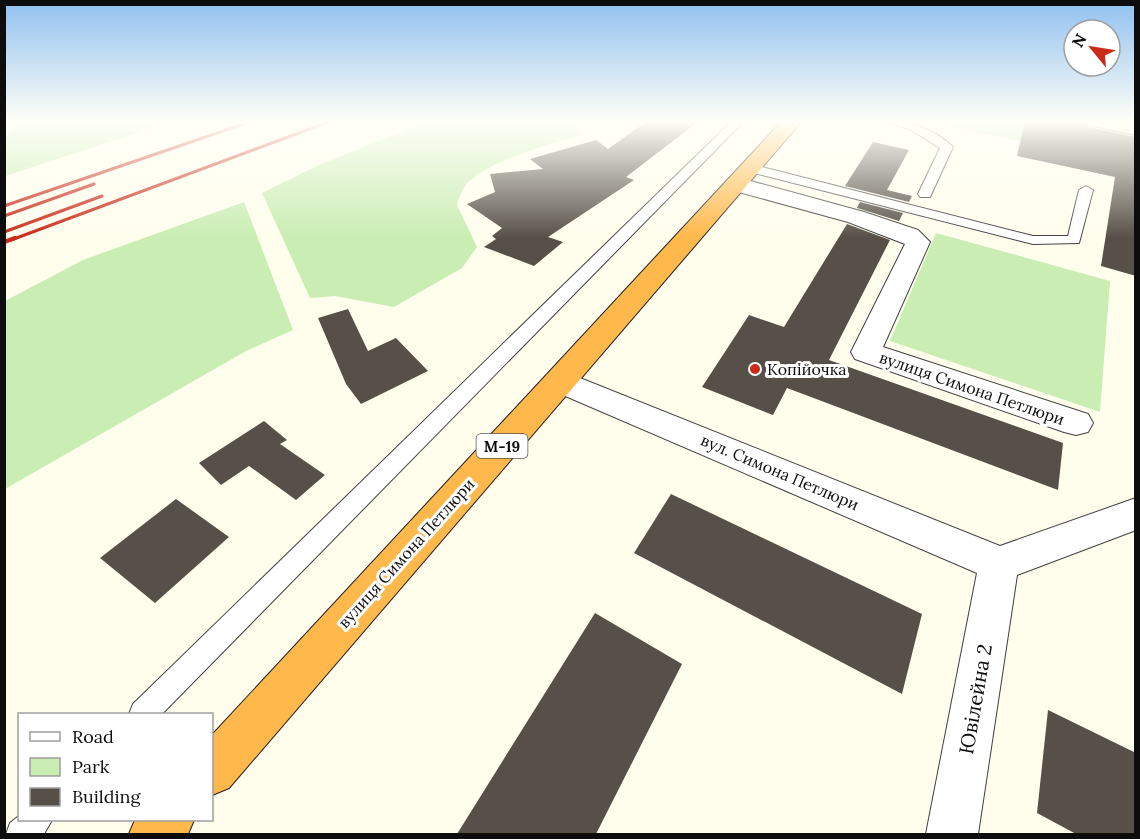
<svg xmlns="http://www.w3.org/2000/svg" width="1140" height="839" viewBox="0 0 1140 839" font-family="Lora,serif">
	<style>
		.green { fill: #c9edb3 }
		.building { fill: #575048 }
		.lines { fill: none; stroke-linecap: round; stroke-linejoin: round }
		.lane-casing { stroke: #404040; stroke-width: 2 }
		.street-casing { stroke: #404040; stroke-width: 2 }
		.highway-casing { stroke: #1e1e1e; stroke-width: 2 }
		.lane { fill: #fff; fill-rule: evenodd }
		.street { fill: #fff; fill-rule: evenodd }
		.highway { fill: #ffb84b; fill-rule: evenodd }
		.rail-far1 { stroke: #ca2a18; stroke-width: 3 }
		.rail { stroke: #ca2a18; stroke-width: 4 }
		.poi-dot { fill: #ca2a18; stroke: #fff; stroke-width: 2 }
		.labels { text-anchor: middle; dominant-baseline: central; stroke-width: 6; stroke-linejoin: round; paint-order: stroke }
		.shield { fill: #fff; stroke: #565656; stroke-width: 1.5 }
		.shield-label { font-size: 15px; font-weight: bold; fill: #0d0d0d }
		.poi-label { font-size: 16px; fill: #0d0d0d; stroke: #fff; text-anchor: start }
		.street-label { font-size: 16px; fill: #0d0d0d; stroke: #fff }
		.near-street-label { font-size: 20px; fill: #0d0d0d; stroke: #fff }
	</style>
	<rect width="100%" height="100%" fill="#fffeed"/>
	<g class="green">
		<polygon points="19,121 174,121 5,176 5,137"/>
		<path d="M429,121H568L583,134C549,145 503,156 474,177C464,184 460,194 457,205L477,247L462,268L394,307L335,296L310,298L262,193L321,164Z"/>
		<polygon points="935,121 1042,121 1120,136 1119,162 934,123"/>
		<polygon points="244,202 293,330 246,351 5,489 5,301 83,260"/>
		<polygon points="936,233 1110,281 1100,412 890,341"/>
	</g>
	<g class="building">
		<polygon points="647,121 699,121 626,177 634,180 548,237 563,242 534,266 484,247 496,239 492,236 502,228 467,204 495,192 490,174 543,169 530,159 596,140 608,149"/>
		<polygon points="1025,121 1084,121 1088,127 1136,137 1136,276 1101,266 1115,177 1017,156"/>
		<polygon points="873,142 909,150 887,190 912,196 909,202 845,186"/>
		<polygon points="860,202 903,213 899,221 857,208"/>
		<polygon points="847,224 890,240 829,360 1063,443 1058,490 787,388 773,415 702,387 749,315 784,327"/>
		<polygon points="348,309 368,351 396,338 428,371 361,404 346,384 318,318"/>
		<polygon points="264,421 287,440 280,444 325,475 296,500 249,466 221,485 199,463"/>
		<polygon points="671,494 922,614 902,694 634,553"/>
		<polygon points="176,499 229,537 155,603 100,558"/>
		<polygon points="595,613 682,664 596,834 457,834"/>
		<polygon points="1048,710 1136,753 1136,834 1076,834 1037,813"/>
	</g>
	<g class="lines">
		<g class="lane-casing">
			<g id="lane">
				<polygon points="732,121 744,121 162,714 129,714 133,704"/>
				<path d="M885,121C909,120 936,130 953,147L930,197H920L918,194L940,148L911,130Z"/>
				<polygon points="750,164 1033,236 1068,236 1079,190 1086,186 1093,190 1079,243 1033,244 746,171 744,168 746,165"/>
				<polygon points="20,815 20,820 52,820 44,834 6,834 10,823"/>
			</g>
		</g>
		<g class="street-casing">
			<g id="street">
				<polygon points="1086,121 1136,123 1136,135 1088,125"/>
				<polygon points="736,177 864,212 918,230 930,242 883,347 1088,414 1093,423 1088,432 1076,435 1064,432 855,359 851,352 905,244 848,222 728,189 725,184 728,179"/>
				<polygon points="560,370 1000,546 1136,498 1136,530 1017,575 978,834 926,834 977,573 549,389 544,381 549,373"/>
			</g>
		</g>
		<g class="highway-casing">
			<g id="highway">
				<polygon points="782,121 802,121 229,788 212,795 212,735"/>
				<polygon points="135,820 194,820 188,834 129,834"/>
			</g>
		</g>
		<use href="#lane" class="lane"/>
		<use href="#street" class="street"/>
		<use href="#highway" class="highway"/>
		<g class="rail-far1">
			<polyline points="4,206 252,121"/>
			<polyline points="4,216 94,184"/>
			<polyline points="4,232 102,196"/>
			<polyline points="11,240 331,121"/>
		</g>
		<polyline class="rail" points="4,242 15,238"/>
	</g>
	<linearGradient id="sky" x2="0" y2="1"><stop stop-color="#90c0f0"/><stop offset="0.51" stop-color="#fffff7"/><stop offset="1" stop-color="#fffff7" stop-opacity="0"/></linearGradient>
	<rect width="1140" height="238" fill="url(#sky)"/>
	<circle class="poi-dot" cx="755" cy="369" r="6"/>
	<g class="labels">
		<rect class="shield" x="476.5" y="434" width="51" height="24" rx="4.5"/>
		<g class="shield-label">
			<text x="502" y="446">М-19</text>
		</g>
		<g class="poi-label">
			<text x="767" y="369">Копійочка</text>
		</g>
		<g class="street-label">
			<text transform="translate(972 388) rotate(19)">вулиця Симона Петлюри</text>
			<text transform="translate(780 472) rotate(23)">вул. Симона Петлюри</text>
			<text transform="translate(406 553) rotate(-48)">вулиця Симона Петлюри</text>
		</g>
		<g class="near-street-label">
			<text transform="translate(975 699) rotate(-80)">Ювілейна 2</text>
		</g>
	</g>
	<rect width="1140" height="839" fill="none" stroke="#0d0d0d" stroke-width="12"/>
	<rect x="18" y="713" width="195" height="108" fill="#ffffff" stroke="#9e9e9e" stroke-width="1.5"/>
	<rect x="30" y="732" width="30" height="9" fill="#ffffff" stroke="#9e9e9e" stroke-width="1.5"/>
	<text x="72" y="743" font-size="18" fill="#0d0d0d">Road</text>
	<rect x="30" y="758" width="30" height="18" fill="#c9edb3" stroke="#9e9e9e" stroke-width="1.5"/>
	<text x="72" y="773" font-size="18" fill="#0d0d0d">Park</text>
	<rect x="30" y="788" width="30" height="18" fill="#575048" stroke="#9e9e9e" stroke-width="1.5"/>
	<text x="72" y="803" font-size="18" fill="#0d0d0d">Building</text>
	<g transform="translate(1092 48) rotate(300)"><circle r="28" fill="#ffffff" stroke="#9e9e9e" stroke-width="1.5"/>
	<path d="M0-4.5L10 22L0 15L-10 22Z" fill="#ca2a18"/>
	<text y="-9" font-size="16" font-weight="bold" text-anchor="middle" fill="#0d0d0d">N</text>
	</g>
</svg>
